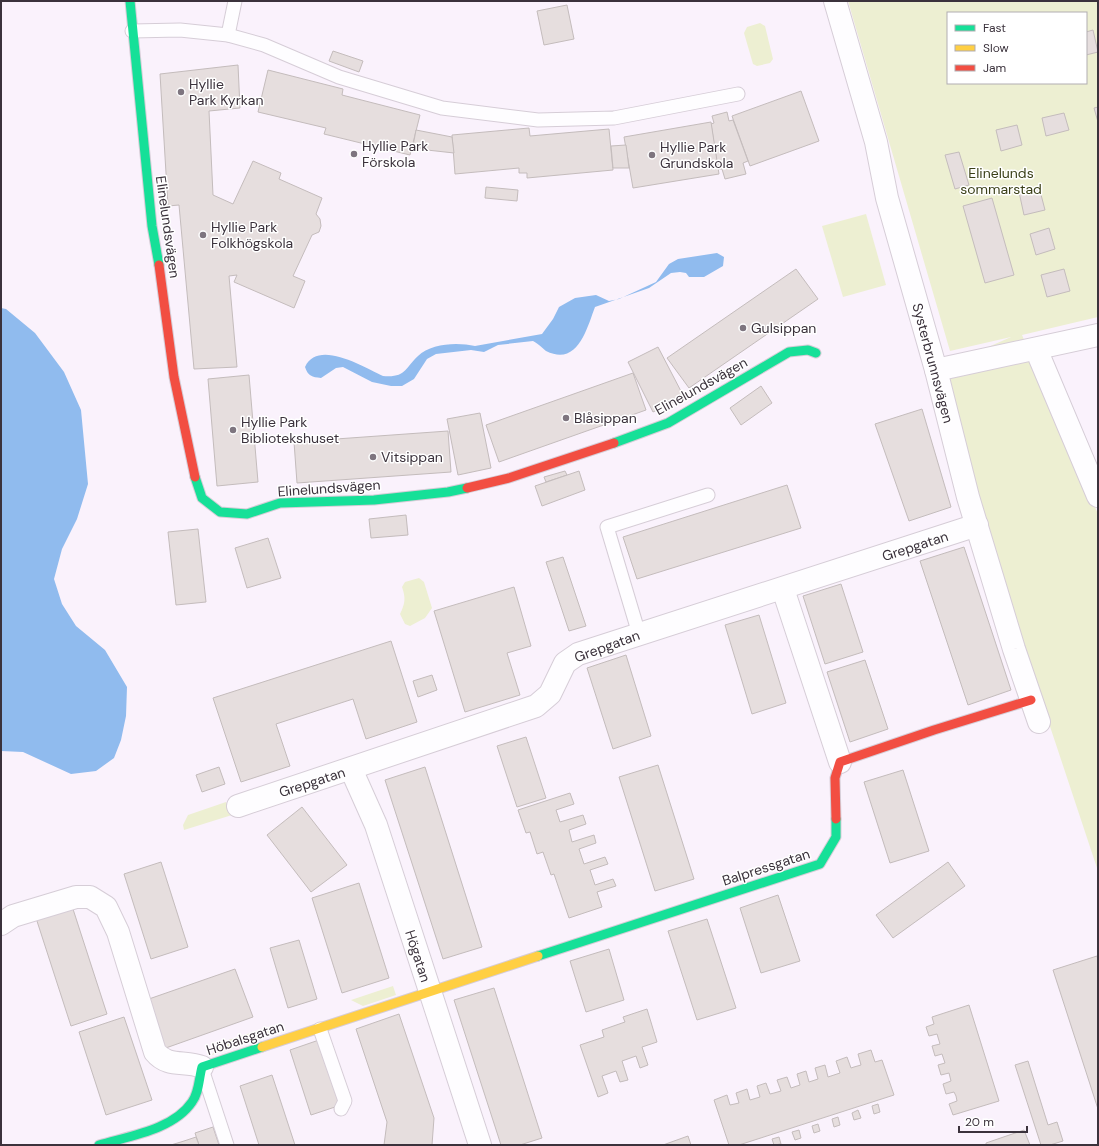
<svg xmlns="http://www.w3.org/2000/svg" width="1099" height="1146" viewBox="0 0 1099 1146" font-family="'DM Sans',sans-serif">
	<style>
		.green { fill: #edefd2; fill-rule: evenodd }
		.water { fill: #90bbee }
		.building { fill: #e6dede; stroke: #c4bcbc }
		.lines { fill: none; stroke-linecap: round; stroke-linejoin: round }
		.lane-casing { stroke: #d6cdd7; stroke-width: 15 }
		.street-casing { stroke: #d6cdd7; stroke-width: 24 }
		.fast-casing { stroke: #d6cdd7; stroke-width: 11 }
		.slow-casing { stroke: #d6cdd7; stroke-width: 11 }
		.jam-casing { stroke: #d6cdd7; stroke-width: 11 }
		.lane { stroke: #fefdff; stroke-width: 13 }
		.street { stroke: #fefdff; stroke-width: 22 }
		.fast { stroke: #16e098; stroke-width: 9 }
		.slow { stroke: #ffcf43; stroke-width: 9 }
		.jam { stroke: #f24e42; stroke-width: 9 }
		.poi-dot { fill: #7e757f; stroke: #fff; stroke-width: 1.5 }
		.labels { text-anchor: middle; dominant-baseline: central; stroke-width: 3; stroke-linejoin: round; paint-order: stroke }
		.poi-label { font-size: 14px; fill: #3b323c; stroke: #fff; text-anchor: start }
		.park-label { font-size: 14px; fill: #3b4018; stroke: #fff }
		.street-label { font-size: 14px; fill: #3b323c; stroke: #fff }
	</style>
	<rect width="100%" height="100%" fill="#faf2fc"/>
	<g class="green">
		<path d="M848,1H1098V317L1022,335L1098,514V871L940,395L936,370L1011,337L950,351ZM948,13H1086V83H948Z"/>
		<polygon points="760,23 765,26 773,59 770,63 757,66 753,64 744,33 747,27"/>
		<polygon points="866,214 886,285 843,297 822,226"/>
		<path d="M419,578L424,582L432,608L425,618L410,626L405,624L400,614C405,604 406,598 402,587L405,582Z"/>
		<polygon points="226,802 232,815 184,830 183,825 188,815"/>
		<polygon points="393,986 396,995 363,1006 351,1000"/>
		<polygon points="272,1026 273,1032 212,1055 219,1043"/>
	</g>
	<g class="water">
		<path d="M717,253L724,257L723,266L704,277H689L686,273L680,272L671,273L649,288L595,307C587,328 578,367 546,351C542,348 539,344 533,341L498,345L484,352L471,350L436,354L427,359L414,379L402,386H391L372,382L343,367L336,368L321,378C312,377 308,376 305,367C318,339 363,367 383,376C406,378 405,368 418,356C431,343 458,342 475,346L542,334L553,319L559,307L575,298L596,295L609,301L619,299L656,282L669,264L678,259Z"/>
		<polygon points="1,308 6,309 35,333 64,372 81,410 88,484 77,519 62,549 54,579 62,604 76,626 105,650 127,687 126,716 121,740 114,758 96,771 71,774 23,752 1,751"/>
	</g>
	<g class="building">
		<polygon points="567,5 574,39 544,45 537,11"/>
		<polygon points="1093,30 1098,52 1086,55 1086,32"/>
		<polygon points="333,51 363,61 359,72 329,61"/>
		<polygon points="238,65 240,108 209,111 213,195 233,204 253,161 281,173 279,179 322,198 316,214 320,219 321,226 319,232 312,235 293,276 305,281 294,308 234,282 237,275 229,276 237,367 194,369 179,205 168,206 160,74"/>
		<polygon points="268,70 343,89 342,95 420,115 410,155 324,134 326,128 258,112"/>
		<polygon points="801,91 819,141 750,166 732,116"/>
		<polygon points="1098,107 1098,122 1094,108"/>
		<polygon points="727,112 729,121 733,120 748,161 743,163 746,174 725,179 722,169 718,169 711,124 714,123 712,116"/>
		<polygon points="1064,113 1069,130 1046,136 1042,118"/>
		<polygon points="711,122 719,174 633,188 624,137"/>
		<polygon points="1017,125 1022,145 1001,151 996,130"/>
		<polygon points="529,128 530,136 609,129 613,170 527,178 527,173 519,173 519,168 455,174 452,135"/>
		<polygon points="416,130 452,137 454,153 427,150 413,146"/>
		<polygon points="626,145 629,168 613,168 611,146"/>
		<polygon points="959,152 969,185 955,189 945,155"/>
		<polygon points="486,187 518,190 517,201 485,198"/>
		<polygon points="1039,187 1045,210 1024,215 1019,192"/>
		<polygon points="992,198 1014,275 985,283 963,206"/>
		<polygon points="1049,228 1055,249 1036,255 1030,234"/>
		<polygon points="796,269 818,299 689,388 667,358"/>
		<polygon points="1064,269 1070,291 1047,297 1041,275"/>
		<polygon points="658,347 684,397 653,412 628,362"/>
		<polygon points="633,373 646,410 499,462 486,425"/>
		<polygon points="249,375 258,482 217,486 208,379"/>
		<polygon points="761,386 772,403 741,425 730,408"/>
		<polygon points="922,409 951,507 909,521 875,424"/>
		<polygon points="480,413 491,468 458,475 447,419"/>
		<polygon points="448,431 451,472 297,483 294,442"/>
		<polygon points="565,471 567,475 546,482 544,477"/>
		<polygon points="579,471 585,490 542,506 535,486"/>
		<polygon points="787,485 801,528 637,579 623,537"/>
		<polygon points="406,515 408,535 371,538 369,519"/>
		<polygon points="198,529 206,602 176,605 168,532"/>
		<polygon points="268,538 281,578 247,588 235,548"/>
		<polygon points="964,547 1011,690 968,705 920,561"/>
		<polygon points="563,557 586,626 569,631 546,562"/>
		<polygon points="841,584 863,652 825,664 803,596"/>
		<polygon points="514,587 531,646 507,653 520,695 465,712 434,611"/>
		<polygon points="759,615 786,703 752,714 725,625"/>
		<polygon points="391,641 417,722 366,739 353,699 276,724 290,766 241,782 213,698"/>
		<polygon points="626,655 651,736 613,749 587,668"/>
		<polygon points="865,660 888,729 850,742 827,672"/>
		<polygon points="432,675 437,690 418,697 413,681"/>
		<polygon points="526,737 546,798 517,807 497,746"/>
		<polygon points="658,765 694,879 655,891 619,777"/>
		<polygon points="219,767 225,784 202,792 196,775"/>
		<polygon points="425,767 482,947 443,959 385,780"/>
		<polygon points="903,770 929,851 890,863 864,782"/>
		<polygon points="570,793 574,804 556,810 560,822 583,815 586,824 569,830 572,842 594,835 596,843 579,849 584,864 605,857 608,864 590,870 595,885 613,879 616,886 597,892 602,907 569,918 554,874 551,875 543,852 537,854 530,832 526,833 518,810"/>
		<polygon points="302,807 347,865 311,892 267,835"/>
		<polygon points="161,862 188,947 151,959 124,874"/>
		<polygon points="948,862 965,886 893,938 876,915"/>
		<polygon points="359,883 389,978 342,993 312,898"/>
		<polygon points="778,895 800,961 761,973 740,908"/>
		<polygon points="72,906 107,1014 71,1026 36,918"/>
		<polygon points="707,919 736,1008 697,1020 668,931"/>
		<polygon points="299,940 317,999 288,1008 270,948"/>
		<polygon points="609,949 624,1000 586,1012 570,961"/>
		<polygon points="1097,956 1098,960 1098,1109 1053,970"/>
		<polygon points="235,969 253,1017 163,1049 146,1000"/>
		<polygon points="494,988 542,1138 520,1145 501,1145 454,1000"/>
		<polygon points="969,1005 999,1101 953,1115 949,1104 957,1101 956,1096 954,1092 946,1094 943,1084 951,1081 949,1073 941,1075 938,1065 945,1063 942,1054 935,1056 932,1046 940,1044 937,1034 929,1036 926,1027 934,1024 932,1017"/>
		<polygon points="647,1009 657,1042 642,1047 648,1065 640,1068 636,1056 622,1061 628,1080 620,1082 616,1071 602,1076 608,1093 598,1097 580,1045 604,1037 602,1030 625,1022 623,1017"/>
		<polygon points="399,1014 434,1118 432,1145 384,1145 387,1122 356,1029"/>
		<polygon points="124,1017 152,1100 106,1115 79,1032"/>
		<polygon points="319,1040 341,1105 311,1115 290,1050"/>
		<polygon points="871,1050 875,1062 882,1060 894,1095 739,1145 729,1145 714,1100 727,1095 730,1105 739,1103 736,1093 747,1089 750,1100 760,1097 757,1086 766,1083 770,1094 774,1093 781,1091 777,1080 787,1077 791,1088 800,1085 797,1074 806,1071 809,1082 818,1079 815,1068 825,1065 828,1077 840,1073 836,1061 847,1057 851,1068 854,1067 861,1065 858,1054"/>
		<polygon points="1028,1061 1048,1125 1057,1122 1063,1141 1050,1145 1041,1145 1015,1065"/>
		<polygon points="272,1075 295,1145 259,1145 240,1086"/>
		<polygon points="878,1104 880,1112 874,1114 872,1106"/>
		<polygon points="858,1110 861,1118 854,1120 852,1113"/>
		<polygon points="838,1117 840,1125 834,1127 832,1119"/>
		<polygon points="818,1124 820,1131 814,1133 812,1126"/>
		<polygon points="213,1127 219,1145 199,1145 195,1133"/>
		<polygon points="799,1130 801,1138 795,1140 792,1132"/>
		<polygon points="1024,1130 1030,1145 986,1145 986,1143"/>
		<polygon points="688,1136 691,1145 663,1145"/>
		<polygon points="196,1137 199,1145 171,1145 184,1141"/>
		<polygon points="779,1137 781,1144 774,1145 772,1139"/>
	</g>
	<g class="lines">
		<g class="lane-casing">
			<g id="lane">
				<polyline points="132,31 180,30 228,35 264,45 339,77 442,108 538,120 614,118 738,94"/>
				<polyline points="228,35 235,1"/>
				<polyline points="639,634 607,527 708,495"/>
				<polyline points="320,1029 345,1101 341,1109"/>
				<polyline points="203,1072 227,1145"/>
			</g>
		</g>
		<g class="street-casing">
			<g id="street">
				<polyline points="835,1 876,142 887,198 936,370 968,497 1014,649 1039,722"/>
				<polyline points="1036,349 1098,496"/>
				<polyline points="936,370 1098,335"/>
				<polyline points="783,589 840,762"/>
				<polyline points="351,769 376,825 480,1145"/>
				<polyline points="238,806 536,706 550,694 565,663 578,654 977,525"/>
				<path d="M1,924L13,916L76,897H90L106,907L118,932L155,1052C168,1068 185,1060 202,1067"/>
			</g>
		</g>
		<g class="fast-casing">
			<g id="fast">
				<polyline points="130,1 152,226 159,265"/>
				<polyline points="614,443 668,423 789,352 808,350 816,353"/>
				<polyline points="195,477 202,498 220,512 247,514 280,503 374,500 448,492 467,488"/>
				<polyline points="538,956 820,864 836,837 836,819"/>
				<path d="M99,1145C129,1136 173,1130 192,1102C199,1093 199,1078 202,1067L262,1047"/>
			</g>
		</g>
		<g class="slow-casing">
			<polyline id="slow" points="262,1047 538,956"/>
		</g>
		<g class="jam-casing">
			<g id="jam">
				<polyline points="159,265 174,377 195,477"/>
				<polyline points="467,488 509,478 614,443"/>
				<polyline points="836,819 835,778 840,762 934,730 1031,700"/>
			</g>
		</g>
		<use href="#lane" class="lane"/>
		<use href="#street" class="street"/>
		<use href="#fast" class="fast"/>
		<use href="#slow" class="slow"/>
		<use href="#jam" class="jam"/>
	</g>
	<g class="poi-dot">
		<circle cx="181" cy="92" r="4"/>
		<circle cx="354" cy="154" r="4"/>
		<circle cx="652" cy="155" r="4"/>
		<circle cx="203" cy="235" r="4"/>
		<circle cx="743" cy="328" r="4"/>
		<circle cx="566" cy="418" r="4"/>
		<circle cx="233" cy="430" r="4"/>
		<circle cx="373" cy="457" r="4"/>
	</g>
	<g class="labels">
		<g class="poi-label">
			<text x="189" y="84">Hyllie<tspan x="189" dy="16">Park Kyrkan</tspan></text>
			<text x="362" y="146">Hyllie Park<tspan x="362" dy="16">Förskola</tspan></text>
			<text x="660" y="147">Hyllie Park<tspan x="660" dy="16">Grundskola</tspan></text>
			<text x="211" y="227">Hyllie Park<tspan x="211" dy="16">Folkhögskola</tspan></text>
			<text x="751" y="328">Gulsippan</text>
			<text x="574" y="418">Blåsippan</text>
			<text x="241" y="422">Hyllie Park<tspan x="241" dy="16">Bibliotekshuset</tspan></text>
			<text x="381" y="457">Vitsippan</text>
		</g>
		<g class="park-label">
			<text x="1001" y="173">Elinelunds<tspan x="1001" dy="16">sommarstad</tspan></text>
		</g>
		<g class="street-label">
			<text transform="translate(168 227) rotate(82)">Elinelundsvägen</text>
			<text transform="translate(933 363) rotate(75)">Systerbrunnsvägen</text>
			<text transform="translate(701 386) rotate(-29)">Elinelundsvägen</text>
			<text transform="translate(329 488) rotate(-4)">Elinelundsvägen</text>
			<text transform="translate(915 546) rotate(-18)">Grepgatan</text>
			<text transform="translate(607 646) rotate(-20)">Grepgatan</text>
			<text transform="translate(312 782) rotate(-18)">Grepgatan</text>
			<text transform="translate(766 867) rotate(-18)">Balpressgatan</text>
			<text transform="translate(418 956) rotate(72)">Högatan</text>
			<text transform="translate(245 1038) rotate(-18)">Höbalsgatan</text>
		</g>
	</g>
	<rect width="1099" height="1146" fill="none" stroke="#3b323c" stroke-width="4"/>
	<rect x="947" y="12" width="140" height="72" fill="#ffffff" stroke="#b1adb1"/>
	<rect x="955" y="25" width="20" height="6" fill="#16e098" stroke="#b1adb1"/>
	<text x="983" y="32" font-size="12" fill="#3b323c">Fast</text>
	<rect x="955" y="45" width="20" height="6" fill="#ffcf43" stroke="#b1adb1"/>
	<text x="983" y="52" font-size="12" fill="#3b323c">Slow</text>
	<rect x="955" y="65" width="20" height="6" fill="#f24e42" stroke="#b1adb1"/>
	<text x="983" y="72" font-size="12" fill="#3b323c">Jam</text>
	<path d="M959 1126v6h68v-6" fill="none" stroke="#3b323c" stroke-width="2"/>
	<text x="965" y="1126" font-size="12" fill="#3b323c" stroke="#ffffff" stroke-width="3" paint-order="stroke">20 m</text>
</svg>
